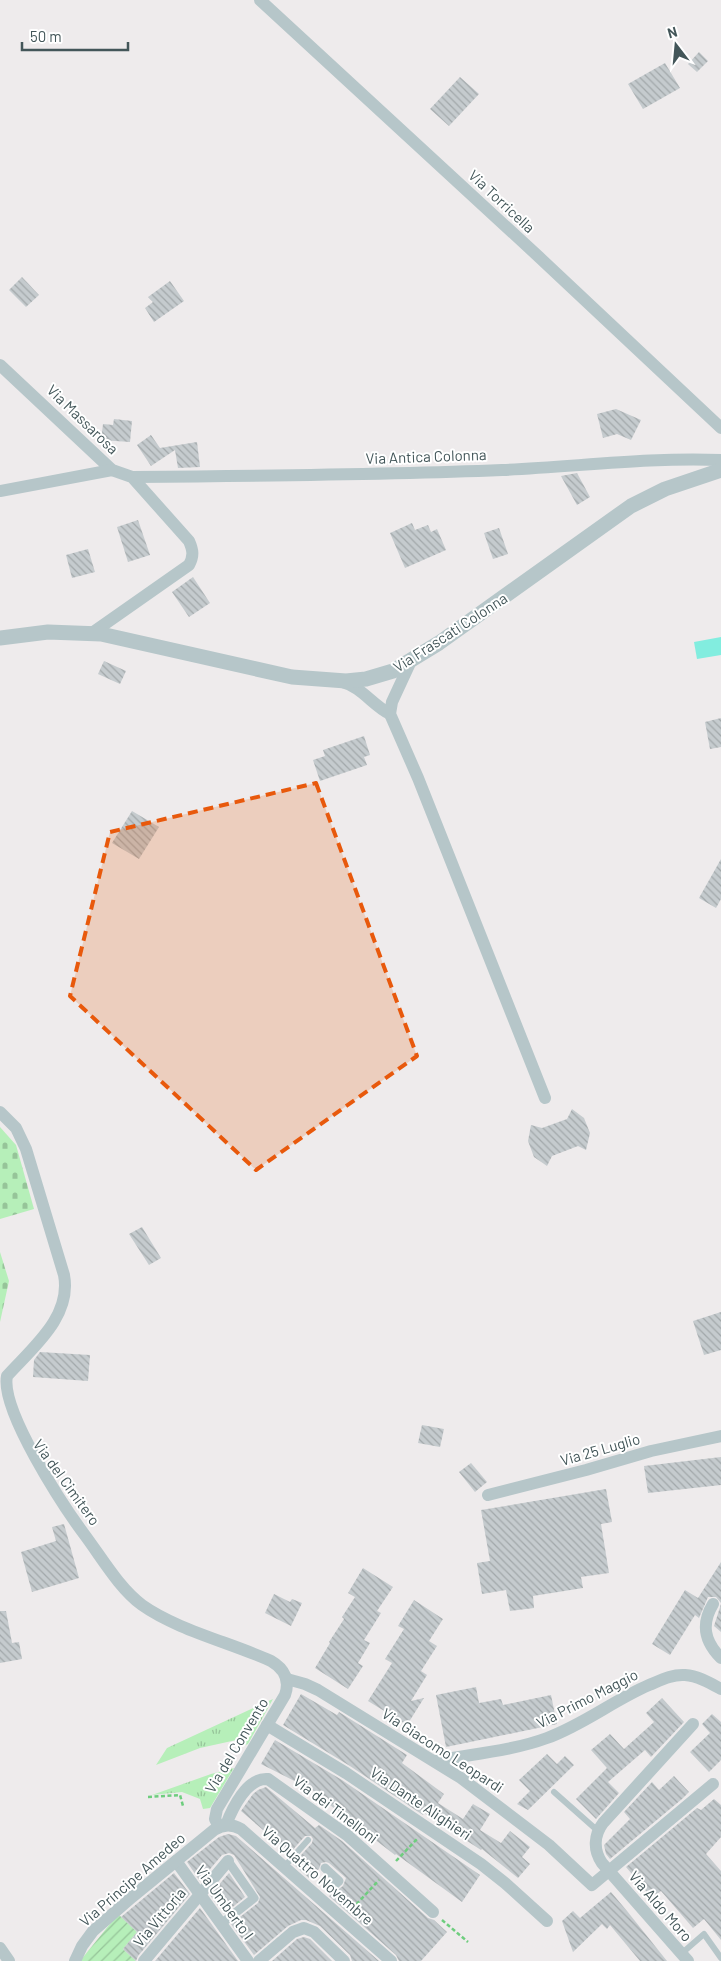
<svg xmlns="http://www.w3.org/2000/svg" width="721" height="1961" viewBox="0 0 721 1961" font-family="Barlow,sans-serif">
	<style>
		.grass { fill: url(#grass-tufts) }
		.cemetery { fill: url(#cemetery-stones) }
		.garden { fill: url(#garden-furrows) }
		.water { fill: #82eddf }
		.building { fill: url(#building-back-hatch) }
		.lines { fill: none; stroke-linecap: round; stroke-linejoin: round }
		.path { stroke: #6ecd7e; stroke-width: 2.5; stroke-dasharray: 4 2.5; stroke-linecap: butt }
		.service { stroke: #b6c6c9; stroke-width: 6 }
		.pedestrian { stroke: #b6c6c9; stroke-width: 9 }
		.minor { stroke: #b6c6c9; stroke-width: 12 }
		.tertiary { stroke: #b6c6c9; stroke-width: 15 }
		.marked { fill: #e8590c; fill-opacity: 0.2; stroke: #e8590c; stroke-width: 4; stroke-dasharray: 10 6; stroke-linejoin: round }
		.labels { text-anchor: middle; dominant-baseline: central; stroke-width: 4; stroke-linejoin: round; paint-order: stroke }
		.street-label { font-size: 15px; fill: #435659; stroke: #fff }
	</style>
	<defs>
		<pattern id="grass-tufts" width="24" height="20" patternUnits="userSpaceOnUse" patternTransform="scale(1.25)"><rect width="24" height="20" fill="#b6efb9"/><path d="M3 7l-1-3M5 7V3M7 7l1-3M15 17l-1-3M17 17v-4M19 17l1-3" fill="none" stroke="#96c499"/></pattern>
		<pattern id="cemetery-stones" width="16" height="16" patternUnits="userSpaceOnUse" patternTransform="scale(1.25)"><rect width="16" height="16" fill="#b6efb9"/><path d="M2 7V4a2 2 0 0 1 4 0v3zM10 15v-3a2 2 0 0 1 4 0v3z" fill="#96c499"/></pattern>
		<pattern id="garden-furrows" width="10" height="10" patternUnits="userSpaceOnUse" patternTransform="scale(1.25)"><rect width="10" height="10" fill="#b6efb9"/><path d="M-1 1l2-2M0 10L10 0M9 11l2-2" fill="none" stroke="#96c499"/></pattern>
		<pattern id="building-back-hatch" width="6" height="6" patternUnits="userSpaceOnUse" patternTransform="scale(1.25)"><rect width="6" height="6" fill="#c5cbce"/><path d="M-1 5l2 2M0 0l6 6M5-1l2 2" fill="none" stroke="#a2a8aa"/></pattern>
	</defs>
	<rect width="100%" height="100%" fill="#eeebec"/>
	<g class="grass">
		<polygon points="273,1699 248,1744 243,1746 241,1739 200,1748 156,1765 167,1748"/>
		<polygon points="234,1768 210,1808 203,1809 200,1799 182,1792 152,1795 211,1774"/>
	</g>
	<g class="cemetery">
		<polygon points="0,1127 16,1145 34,1209 0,1219"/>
		<polygon points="0,1252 9,1281 0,1322"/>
	</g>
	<polygon class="garden" points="118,1914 137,1932 123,1949 136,1961 80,1961"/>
	<polygon class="water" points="721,637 721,655 697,659 694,642"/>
	<g class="building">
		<polygon points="699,52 708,61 697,72 688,64"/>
		<polygon points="665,63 680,88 643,109 628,84"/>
		<polygon points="460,77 479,94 449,126 430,109"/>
		<polygon points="22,277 39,295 26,307 9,290"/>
		<polygon points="170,281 184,301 154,322 145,308 153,302 148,297"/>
		<polygon points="616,409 641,420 631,440 617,434 603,438 597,414"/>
		<polygon points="114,419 132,421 130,442 101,440 103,424 113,425"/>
		<polygon points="151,435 160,448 197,442 200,467 178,468 175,450 151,466 137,445"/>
		<polygon points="577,473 590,497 577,505 561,476"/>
		<polygon points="138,520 150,555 128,562 117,527"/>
		<polygon points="412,523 415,530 428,525 431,532 437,529 446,550 405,568 390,533"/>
		<polygon points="499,528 508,554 493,559 484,533"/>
		<polygon points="88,549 95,572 72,578 66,555"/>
		<polygon points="193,577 210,603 189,617 172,592"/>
		<polygon points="104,661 126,671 120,684 98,674"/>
		<polygon points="721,718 721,747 710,749 705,722"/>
		<polygon points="364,736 370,755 364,757 367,765 320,781 313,760 325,756 323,750"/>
		<polygon points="132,811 159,827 139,859 112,843"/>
		<polygon points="721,859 721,899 716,908 699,898"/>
		<polygon points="572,1109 584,1118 590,1133 586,1150 578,1146 552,1156 547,1166 534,1157 528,1141 531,1125 542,1128 567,1119"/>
		<polygon points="142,1227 161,1258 149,1265 129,1234"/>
		<polygon points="721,1312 721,1350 704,1355 693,1321"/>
		<polygon points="40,1352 90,1355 88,1381 33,1377 34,1360"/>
		<polygon points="422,1425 444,1429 440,1447 418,1443"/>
		<polygon points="721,1457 721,1485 648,1493 644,1466"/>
		<polygon points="471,1463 487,1482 475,1492 459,1472"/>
		<polygon points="606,1489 612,1522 601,1524 609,1573 581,1577 583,1588 533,1596 534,1608 510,1611 506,1590 482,1594 477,1563 490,1561 481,1510"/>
		<polygon points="64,1524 79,1578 32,1592 21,1552 56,1541 52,1527"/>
		<polygon points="721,1562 721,1603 716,1597 708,1597 699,1618 695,1615 670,1655 652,1644 685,1590 698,1598"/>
		<polygon points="363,1568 393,1587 377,1611 381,1613 364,1640 370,1643 358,1663 363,1666 348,1689 315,1668 330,1643 329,1642 344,1619 342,1617 355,1597 348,1593"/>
		<polygon points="274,1594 290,1602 292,1599 302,1603 291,1626 265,1613"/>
		<polygon points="414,1600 443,1619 429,1641 437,1646 421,1671 427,1675 411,1701 424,1698 407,1725 368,1701 392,1663 385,1659 404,1629 398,1626"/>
		<polygon points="721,1604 721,1632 714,1626"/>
		<polygon points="0,1611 6,1611 12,1643 19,1642 22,1659 0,1663"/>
		<polygon points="476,1687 479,1703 501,1699 503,1705 551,1695 557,1724 446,1747 436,1695"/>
		<polygon points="301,1694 337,1715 339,1712 407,1755 402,1763 444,1794 438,1803 463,1819 473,1804 490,1814 480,1830 501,1843 510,1831 530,1847 522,1857 530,1864 518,1878 482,1849 481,1850 424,1813 423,1815 350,1766 283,1725"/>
		<polygon points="662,1698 684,1722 651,1757 645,1750 608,1782 619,1793 596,1819 576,1799 607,1768 591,1750 610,1734 624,1749 654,1722 646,1713"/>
		<polygon points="712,1714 721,1722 721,1760 709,1772 690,1752 710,1733 702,1724"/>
		<polygon points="275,1740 342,1780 480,1875 462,1902 396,1854 395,1855 326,1802 328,1798 261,1764"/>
		<polygon points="547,1754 557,1764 565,1756 574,1765 528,1810 517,1804 530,1791 519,1780"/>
		<polygon points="674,1776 689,1792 682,1799 610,1859 606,1854 604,1845 630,1819 624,1812 652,1782 659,1790"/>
		<polygon points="266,1787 315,1828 319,1825 342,1841 428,1918 434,1920 447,1932 421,1961 399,1961 396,1955 329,1896 343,1886 346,1878 329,1863 326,1862 321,1863 319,1869 309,1878 293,1864 312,1843 313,1839 311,1836 305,1836 290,1853 241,1811 253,1794 258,1790"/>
		<polygon points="714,1799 721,1805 721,1837 706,1854 721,1871 721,1940 704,1919 693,1928 661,1891 652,1898 626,1867 697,1808 701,1810"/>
		<polygon points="228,1834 236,1836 379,1961 352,1961 350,1955 320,1926 306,1920 301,1920 288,1926 254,1955 231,1924 258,1903 260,1897 234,1855 229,1853 222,1855 200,1881 187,1862 219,1837"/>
		<polygon points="174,1873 190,1894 138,1956 136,1961 123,1949 137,1932 121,1917"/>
		<polygon points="229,1873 245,1897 224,1914 210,1895"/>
		<polygon points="611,1892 627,1911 667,1961 640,1961 610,1925 607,1929 602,1924 573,1952 562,1921 573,1911 580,1918"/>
		<polygon points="200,1908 238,1961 155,1961"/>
		<polygon points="304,1937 310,1939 332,1961 272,1961 297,1939"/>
	</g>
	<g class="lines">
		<g class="path">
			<polyline points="148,1797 180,1795 183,1806"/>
			<polyline points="396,1861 418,1838"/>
			<polyline points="352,1909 379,1880"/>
			<polyline points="442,1920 468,1942"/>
		</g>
		<g class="service">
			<polyline points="554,1792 598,1831"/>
			<polyline points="284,1867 308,1840"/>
			<polyline points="681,1954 704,1934 721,1958"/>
		</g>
		<g class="pedestrian">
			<polyline points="325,1868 339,1881 331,1888"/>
			<polyline points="221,1924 254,1898 228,1861"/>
		</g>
		<g class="minor">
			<polyline points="260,0 539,257 721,428"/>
			<path d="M0,365L112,470L132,477L189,541C193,550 194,556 189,565L92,633"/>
			<path d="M132,477C255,476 379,475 502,470C575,467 648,457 721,460"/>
			<polyline points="0,491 112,470"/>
			<polyline points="411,661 392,702 390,714 418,778 545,1098"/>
			<path d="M342,682C362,687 372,705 390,714"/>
			<path d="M0,1112L16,1128L26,1149L64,1275C72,1317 32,1348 7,1376C0,1410 64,1507 84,1534C102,1558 119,1588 142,1605C177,1630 232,1643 271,1661C285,1669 290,1681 285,1695L217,1809L215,1819L219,1827"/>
			<polyline points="488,1495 586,1470 651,1451 721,1436"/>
			<path d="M713,1604C701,1624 704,1641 721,1658"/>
			<polyline points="287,1679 305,1684 318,1690 461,1778 549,1845 592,1885 713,1784"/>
			<polyline points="267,1725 346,1773 481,1864 505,1883 547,1921"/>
			<path d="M435,1761C472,1754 512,1751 547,1738C583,1725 614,1700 649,1685C661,1680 672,1674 685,1675C698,1676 710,1683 721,1689"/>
			<path d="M226,1825C232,1809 247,1777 268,1779L347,1835L433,1912"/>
			<polyline points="176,1861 248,1961"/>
			<polyline points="0,1948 9,1961"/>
			<path d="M75,1961L82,1946L93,1931L132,1897L214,1830C223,1824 232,1824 241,1829L391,1961"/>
			<polyline points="144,1961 228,1861"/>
			<polyline points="259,1961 293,1932 304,1928 314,1932 344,1961"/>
			<path d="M688,1961L602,1863C593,1850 594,1835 603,1823L693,1724"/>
		</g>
		<polyline class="tertiary" points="0,638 48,632 101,634 292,677 346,681 366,679 393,671 439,643 631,506 665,489 721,470"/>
	</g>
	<path class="marked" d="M316,783L417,1056L256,1170L70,996L110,832Z"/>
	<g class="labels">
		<g class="street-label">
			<text transform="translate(502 201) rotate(43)">Via Torricella</text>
			<text transform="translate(83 419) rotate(44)">Via Massarosa</text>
			<text transform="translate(426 456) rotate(-2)">Via Antica Colonna</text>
			<text transform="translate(450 632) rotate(-33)">Via Frascati Colonna</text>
			<text transform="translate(600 1449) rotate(-16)">Via 25 Luglio</text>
			<text transform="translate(67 1482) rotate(54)">Via del Cimitero</text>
			<text transform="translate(587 1698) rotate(-27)">Via Primo Maggio</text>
			<text transform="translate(236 1745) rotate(-59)">Via del Convento</text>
			<text transform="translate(443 1750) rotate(33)">Via Giacomo Leopardi</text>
			<text transform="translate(421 1803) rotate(34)">Via Dante Alighieri</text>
			<text transform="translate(336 1809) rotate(37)">Via dei Tinelloni</text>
			<text transform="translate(318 1875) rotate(41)">Via Quattro Novembre</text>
			<text transform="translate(132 1879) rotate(-41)">Via Principe Amedeo</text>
			<text transform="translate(225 1902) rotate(54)">Via Umberto I</text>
			<text transform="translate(661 1906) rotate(49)">Via Aldo Moro</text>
			<text transform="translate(159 1917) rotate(-50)">Via Vittoria</text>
		</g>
	</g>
	<g transform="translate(676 45) rotate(344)" stroke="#ffffff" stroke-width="4" paint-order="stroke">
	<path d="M0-4L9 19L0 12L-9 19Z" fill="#435659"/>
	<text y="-8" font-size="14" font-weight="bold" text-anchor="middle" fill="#435659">N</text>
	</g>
	<path d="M22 42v8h106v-8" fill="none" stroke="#435659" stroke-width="2.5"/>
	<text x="30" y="42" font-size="15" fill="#435659" stroke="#ffffff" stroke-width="4" paint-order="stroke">50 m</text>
</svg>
